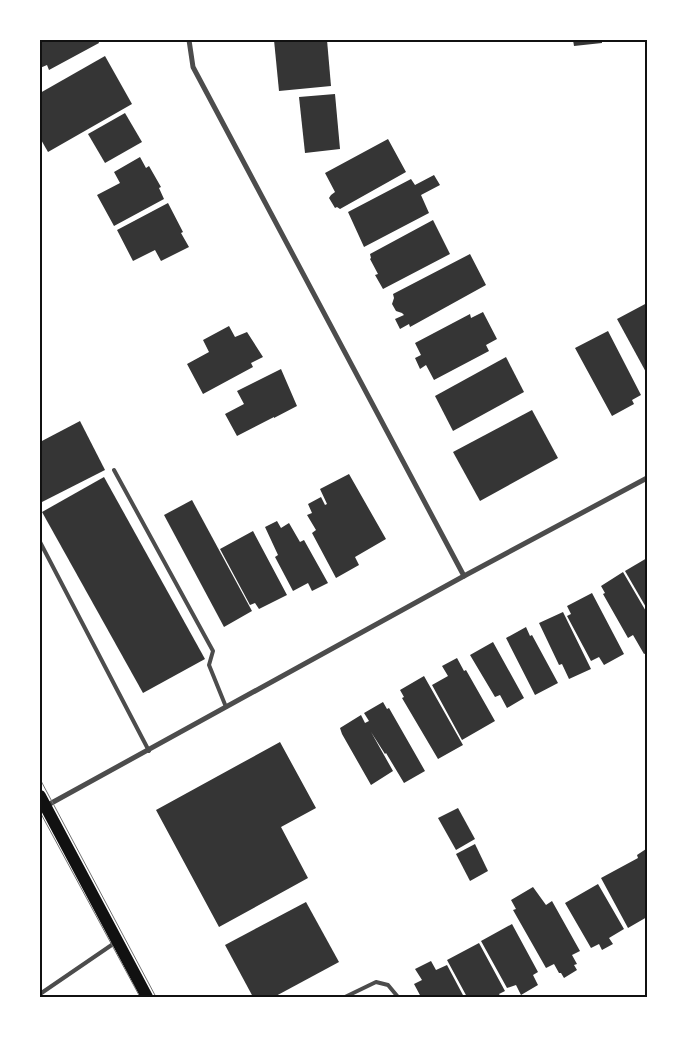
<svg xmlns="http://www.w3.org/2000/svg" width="687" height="1037" viewBox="0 0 687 1037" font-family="Figtree,sans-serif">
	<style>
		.building { fill: #353535 }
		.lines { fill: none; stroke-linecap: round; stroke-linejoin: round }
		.service { stroke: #4c4c4c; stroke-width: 4 }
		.minor { stroke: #4c4c4c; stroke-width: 5 }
		.primary { stroke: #111; stroke-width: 12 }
		.tram { stroke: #707070; stroke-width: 1 }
		.neatline { fill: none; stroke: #111; stroke-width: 2 }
	</style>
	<rect width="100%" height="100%" fill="#fff"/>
	<g class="building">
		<polygon points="40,40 98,40 99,43 49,70 47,65 40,68"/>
		<polygon points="274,40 327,40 331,86 279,91"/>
		<polygon points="573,40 602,40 602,43 574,46"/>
		<polygon points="105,56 132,104 48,152 40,138 40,93"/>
		<polygon points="335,94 340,149 305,153 299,97"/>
		<polygon points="125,113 142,142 105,163 88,134"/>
		<polygon points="388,139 406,172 340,209 337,207 335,208 329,198 331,195 335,192 325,173"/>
		<polygon points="140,157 146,168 149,166 161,187 159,188 164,199 114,226 97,195 120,183 114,172"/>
		<polygon points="434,175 440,185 421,195 429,213 364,247 348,212 411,179 415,185"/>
		<polygon points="168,203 183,232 181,233 189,247 161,261 155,250 133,261 117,230"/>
		<polygon points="433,220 450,254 383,289 375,275 378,274 370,259 371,258 370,254"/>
		<polygon points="470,254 486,285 410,327 409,324 400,329 395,319 404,315 402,313 396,311 392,304 394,298 393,294"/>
		<polygon points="647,303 647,374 617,319"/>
		<polygon points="483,312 497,339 486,345 489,351 434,380 426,365 420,369 415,358 421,355 415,343 470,314 471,318"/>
		<polygon points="229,326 235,337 247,332 263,357 251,363 253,367 203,394 187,364 209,352 203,340"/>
		<polygon points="608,331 641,395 632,400 634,404 612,416 575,348"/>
		<polygon points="506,357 524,392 453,431 435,396"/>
		<polygon points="281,369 297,406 274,418 274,417 237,436 225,414 244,404 237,391"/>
		<polygon points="532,410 558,458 480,501 453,452"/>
		<polygon points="80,421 105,470 40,503 40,442"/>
		<polygon points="349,474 386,539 355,557 359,565 336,578 312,533 316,530 307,515 312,513 308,504 321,497 325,505 327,504 320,489"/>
		<polygon points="104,477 205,659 143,693 42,512"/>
		<polygon points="192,500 252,611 224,627 164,515"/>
		<polygon points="277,521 281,528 289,523 300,542 304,540 328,583 312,591 308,583 293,591 275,557 278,555 265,527"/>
		<polygon points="253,531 287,595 259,609 255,603 250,605 220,549"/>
		<polygon points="647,558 647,609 625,571"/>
		<polygon points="623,572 647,613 647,653 644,654 633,635 628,638 603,594 605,593 601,586"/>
		<polygon points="592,593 624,654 604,665 599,657 591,661 567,616 571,614 567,606"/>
		<polygon points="563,612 591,669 569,679 562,664 559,665 539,623"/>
		<polygon points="526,627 530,636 532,635 558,683 535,695 506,638"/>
		<polygon points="493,642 524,698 507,708 500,695 495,697 470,655"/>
		<polygon points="457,658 464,671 466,670 495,721 462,740 432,685 448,676 442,666"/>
		<polygon points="424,676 463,745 438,759 402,698 404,697 400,690"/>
		<polygon points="383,702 387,709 389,708 425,771 404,783 386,753 385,754 371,732 393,771 371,785 342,734 340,728 361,715 365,723 369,721 364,713"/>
		<polygon points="280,742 316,808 281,827 308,878 219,927 156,810"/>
		<polygon points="458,808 475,839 456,850 438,818"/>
		<polygon points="475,844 488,871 470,881 456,854"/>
		<polygon points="646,849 647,851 647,917 628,928 601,878 638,858 637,855"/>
		<polygon points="598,884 624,929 609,938 613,944 602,950 599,944 591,948 565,903"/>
		<polygon points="533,887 546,905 552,901 580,951 572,955 577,964 574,965 577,970 564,978 561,973 559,973 554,964 546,968 513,910 516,909 511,900"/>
		<polygon points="306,902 339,962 274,997 253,997 225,945"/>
		<polygon points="512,924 538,972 533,975 538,985 521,995 516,985 507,988 481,941"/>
		<polygon points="479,943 505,991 499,994 501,997 467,997 447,960"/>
		<polygon points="431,961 436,970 447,965 464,997 421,997 414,984 422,980 415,969"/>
	</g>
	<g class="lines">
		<g class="service">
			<polyline points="114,470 213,651 209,665 226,707"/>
			<polyline points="40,542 149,751"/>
			<polyline points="40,994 116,942"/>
			<polyline points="345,997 376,982 388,985 398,997"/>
		</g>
		<g class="minor">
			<polyline points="189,40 193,67 464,576"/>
			<polyline points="46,806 464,576 647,478"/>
		</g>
		<polyline class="primary" points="40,796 147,997"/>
		<g class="tram">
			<polyline points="40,779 156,997"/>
			<polyline points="40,812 140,997"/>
		</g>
	</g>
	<rect width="687" height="1037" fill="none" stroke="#ffffff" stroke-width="82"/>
	<rect x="41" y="41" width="605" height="955" class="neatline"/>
</svg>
